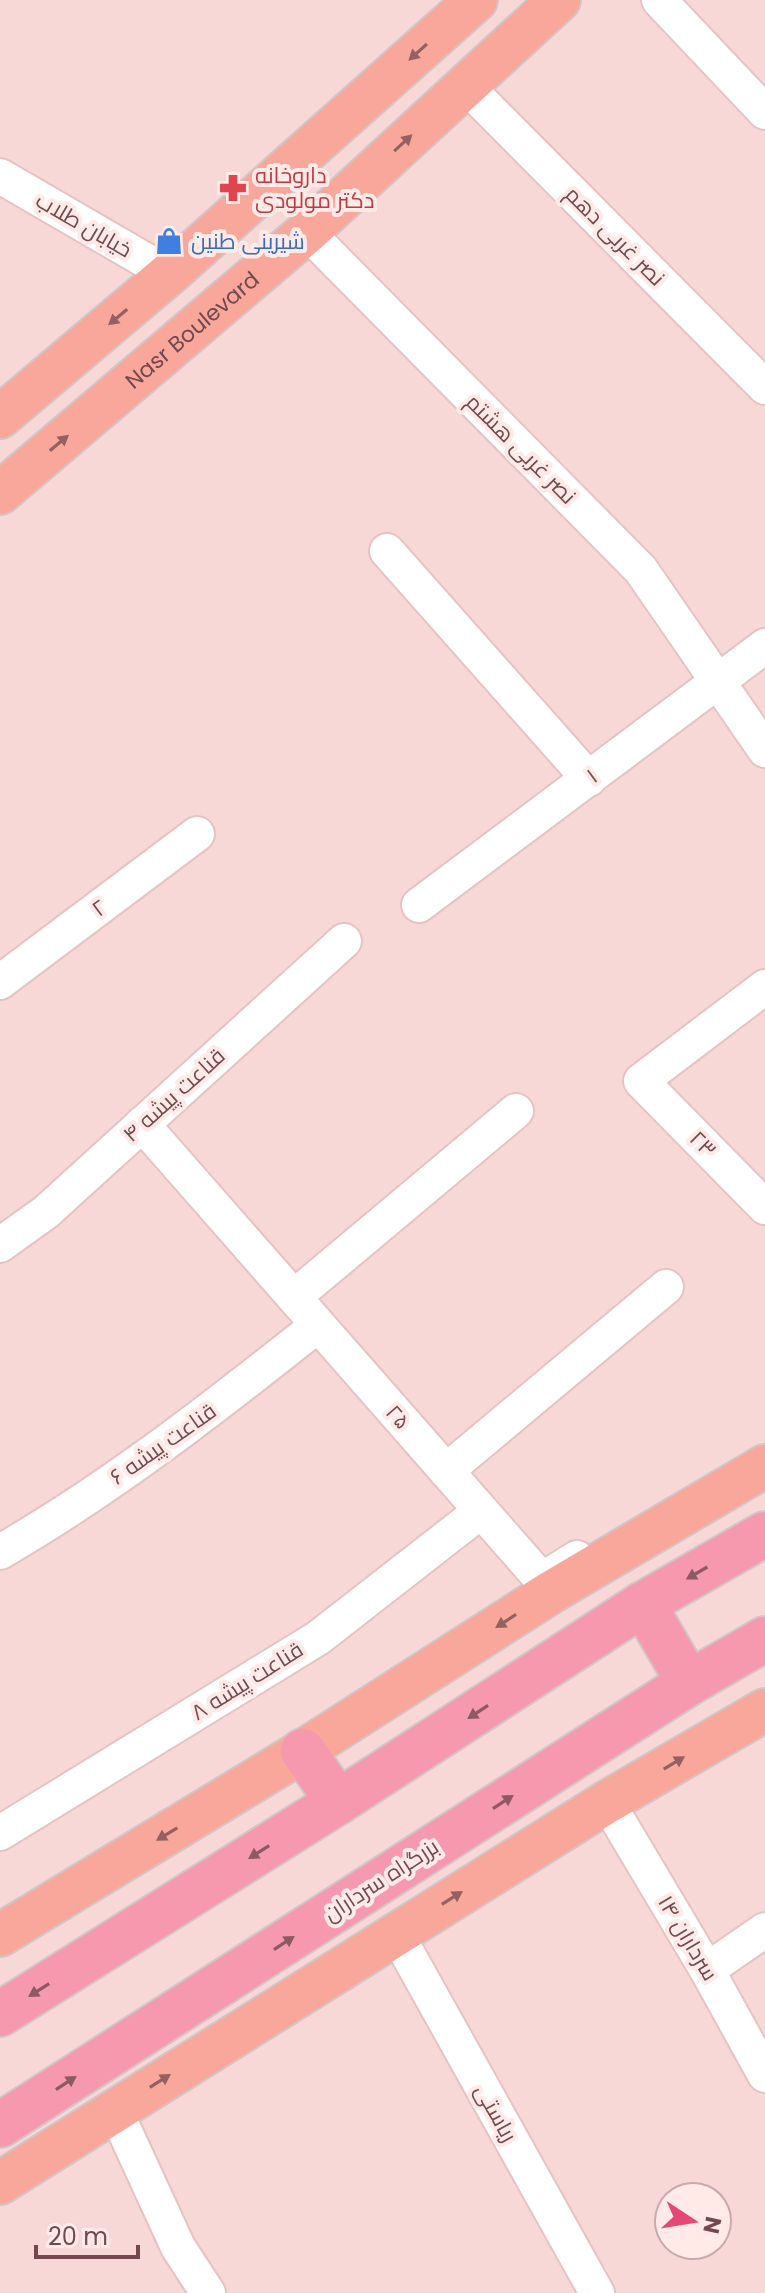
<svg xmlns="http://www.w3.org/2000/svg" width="765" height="2293" viewBox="0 0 765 2293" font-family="Poppins,Cairo,sans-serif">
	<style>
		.residential { fill: #f8d8d6; fill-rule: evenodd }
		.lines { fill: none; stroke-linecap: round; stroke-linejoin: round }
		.minor-casing { stroke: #e5c3c4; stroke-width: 38 }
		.major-casing { stroke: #d2c5c7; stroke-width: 46 }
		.highway-casing { stroke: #d2c5c7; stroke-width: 48 }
		.minor { stroke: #fff; stroke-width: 34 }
		.major { stroke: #faa79b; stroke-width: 42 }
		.highway { stroke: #f699af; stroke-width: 44 }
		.oneway { fill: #956062 }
		.oneway2 { fill: #8d5962 }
		.labels { text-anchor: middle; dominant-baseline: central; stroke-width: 8; stroke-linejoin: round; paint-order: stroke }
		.health-label { font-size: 22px; fill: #be3a42; stroke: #ffeae8; text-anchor: start }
		.street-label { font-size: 22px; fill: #73494f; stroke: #ffeae8 }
		.shop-label { font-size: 22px; fill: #366cbe; stroke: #ffeae8; text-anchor: start }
	</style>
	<rect width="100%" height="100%" fill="#fce5e2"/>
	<path class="residential" d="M0,0H765V2293H0ZM669,2197H717V2245H669Z"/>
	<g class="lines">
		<g class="minor-casing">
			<g id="minor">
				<polyline points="659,0 765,112"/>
				<polyline points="465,85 765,387"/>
				<polyline points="0,176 169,274"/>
				<polyline points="307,232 641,570 765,750"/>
				<polyline points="387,551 589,779"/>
				<polyline points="419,905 765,646"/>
				<polyline points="0,982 197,834"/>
				<polyline points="765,987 641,1081 765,1207"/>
				<polyline points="142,1124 542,1580 577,1558"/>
				<polyline points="0,1245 46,1212 344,941"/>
				<polyline points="294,1297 516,1111"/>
				<polyline points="446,1471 666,1287"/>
				<path d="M0,1552C114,1486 216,1406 318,1325"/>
				<polyline points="607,1802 707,1970 765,2075"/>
				<polyline points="0,1833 318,1638 481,1511"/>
				<polyline points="396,1933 597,2293"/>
				<polyline points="707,1970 765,1930"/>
				<polyline points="115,2110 178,2247 208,2293"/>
			</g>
		</g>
		<g class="major-casing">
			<g id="major">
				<polyline points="0,417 169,274 476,0"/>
				<path id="s1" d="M0,493L307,232L559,0"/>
				<polyline points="0,1935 303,1751 553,1591 765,1466"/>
				<polyline points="0,2183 607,1802 765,1710"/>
			</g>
		</g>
		<g class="highway-casing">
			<g id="highway">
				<polyline points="643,1604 689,1683"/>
				<polyline points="303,1751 338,1802"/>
				<polyline points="0,2014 338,1802 643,1604 765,1534"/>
				<polyline points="0,2125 689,1683 765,1639"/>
			</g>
		</g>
		<use href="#minor" class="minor"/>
		<use href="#major" class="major"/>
		<use href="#highway" class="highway"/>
	</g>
	<defs><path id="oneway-solid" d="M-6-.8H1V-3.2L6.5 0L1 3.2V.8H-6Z" transform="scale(2)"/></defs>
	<g class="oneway">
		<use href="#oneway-solid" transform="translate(418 52) rotate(138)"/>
		<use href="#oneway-solid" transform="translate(403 143) rotate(-43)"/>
		<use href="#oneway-solid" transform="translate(118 317) rotate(140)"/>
		<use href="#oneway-solid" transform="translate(59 443) rotate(-40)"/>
		<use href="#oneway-solid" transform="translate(506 1621) rotate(147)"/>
		<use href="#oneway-solid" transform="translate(674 1763) rotate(-31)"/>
		<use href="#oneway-solid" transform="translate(167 1834) rotate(149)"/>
		<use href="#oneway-solid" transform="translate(452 1898) rotate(-32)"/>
		<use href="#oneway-solid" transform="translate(160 2081) rotate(-32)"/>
	</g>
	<g class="oneway2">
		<use href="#oneway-solid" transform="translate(697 1573) rotate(150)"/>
		<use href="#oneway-solid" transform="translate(478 1712) rotate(147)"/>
		<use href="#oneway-solid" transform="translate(503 1802) rotate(-33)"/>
		<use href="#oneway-solid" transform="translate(259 1852) rotate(148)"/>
		<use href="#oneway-solid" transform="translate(284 1943) rotate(-33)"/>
		<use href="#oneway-solid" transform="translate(39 1990) rotate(148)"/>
		<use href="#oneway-solid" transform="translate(66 2083) rotate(-33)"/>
	</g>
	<defs>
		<g id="pharmacy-bare" transform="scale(2.16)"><path d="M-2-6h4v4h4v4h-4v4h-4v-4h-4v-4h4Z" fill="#e0444e" stroke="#ffeae8" stroke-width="2.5" paint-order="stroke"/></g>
		<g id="shop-bare" transform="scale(2.16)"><path d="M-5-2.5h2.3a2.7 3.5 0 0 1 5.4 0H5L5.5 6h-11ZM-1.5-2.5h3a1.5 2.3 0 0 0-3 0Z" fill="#3f7fe0" stroke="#ffeae8" stroke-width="2.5" paint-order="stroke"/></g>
	</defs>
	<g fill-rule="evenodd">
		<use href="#pharmacy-bare" x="233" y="188"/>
		<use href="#shop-bare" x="169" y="241"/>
	</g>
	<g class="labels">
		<g class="health-label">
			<text x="255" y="175">داروخانه<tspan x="255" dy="25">دکتر مولودی</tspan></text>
		</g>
		<g class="street-label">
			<text transform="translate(84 225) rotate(30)">خیابان طلاب</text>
			<text transform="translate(615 236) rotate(45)">نصر غربی دهم</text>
			<text stroke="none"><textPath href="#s1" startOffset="252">Nasr Boulevard</textPath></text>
			<text transform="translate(521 449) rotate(45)">نصر غربی هشتم</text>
			<text transform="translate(592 776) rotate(-37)">۱</text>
			<text transform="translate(99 908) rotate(-37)">۲</text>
			<text transform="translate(174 1095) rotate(-42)">قناعت پیشه ۴</text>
			<text transform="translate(703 1144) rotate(45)">۲۳</text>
			<text transform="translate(398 1417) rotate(49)">۲۵</text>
			<text transform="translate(163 1444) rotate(-35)">قناعت پیشه ۶</text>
			<text transform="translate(247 1681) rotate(-32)">قناعت پیشه ۸</text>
			<text transform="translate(381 1880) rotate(-33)">بزرگراه سرداران</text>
			<text transform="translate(688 1938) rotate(59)">۱۴ سرداران</text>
			<text transform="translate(496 2113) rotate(61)">ریاستی</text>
		</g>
		<g class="shop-label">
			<text x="191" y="241">شیرینی طنین</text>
		</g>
	</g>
	<g transform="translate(693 2221) rotate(102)"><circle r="38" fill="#ffeae8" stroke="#c7aaab" stroke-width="2"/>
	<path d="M0-6L14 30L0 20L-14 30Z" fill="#e54874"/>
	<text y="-12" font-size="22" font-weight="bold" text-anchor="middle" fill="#73494f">N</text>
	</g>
	<path d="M36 2245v12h102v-12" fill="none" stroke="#73494f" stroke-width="4"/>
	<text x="48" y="2245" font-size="24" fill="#73494f" stroke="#ffeae8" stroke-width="6" paint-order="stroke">20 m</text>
</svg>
